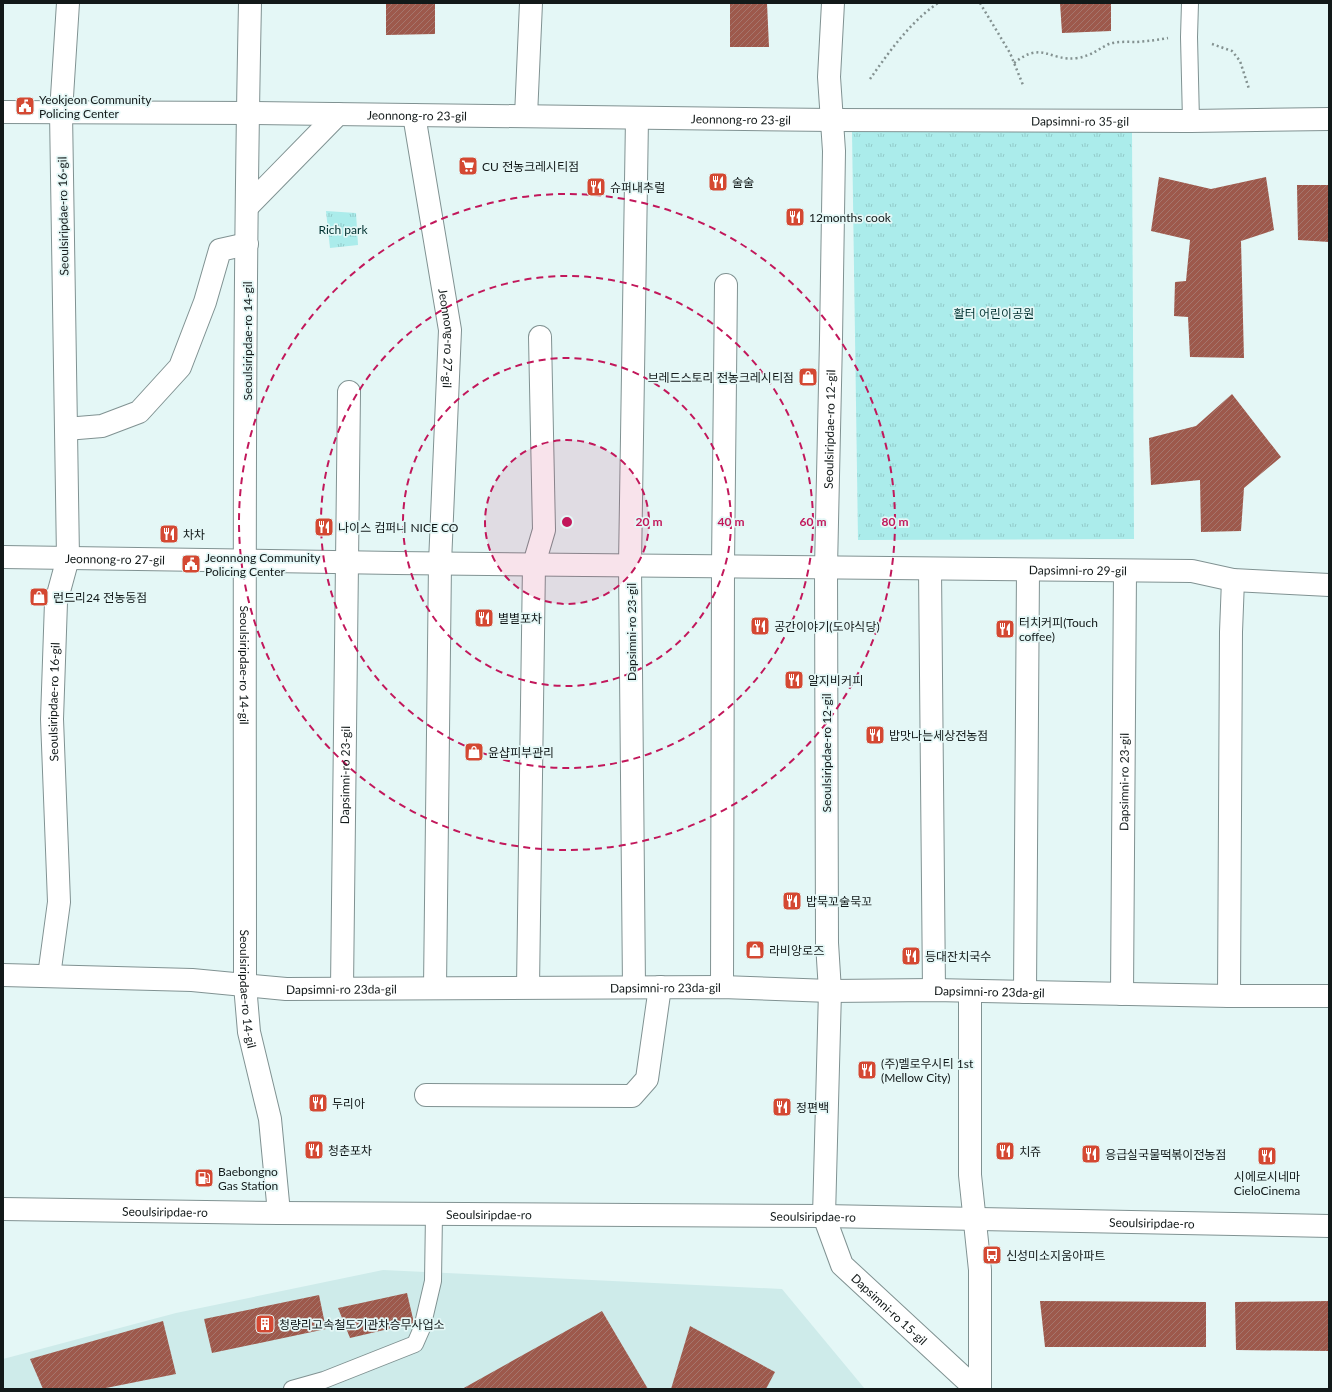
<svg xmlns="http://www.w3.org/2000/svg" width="1332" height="1392" viewBox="0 0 1332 1392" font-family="Lato,'Noto Sans KR',sans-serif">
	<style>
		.built { fill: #ceebea }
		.grass { fill: url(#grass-tufts) }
		.building { fill: url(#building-hatch) }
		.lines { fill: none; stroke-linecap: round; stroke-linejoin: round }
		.lane-casing { stroke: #809292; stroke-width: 18 }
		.street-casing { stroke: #809292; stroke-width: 24 }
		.secondary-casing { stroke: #809292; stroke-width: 24 }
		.path { stroke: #849291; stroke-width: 2.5; stroke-dasharray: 2 3; stroke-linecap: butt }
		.lane { stroke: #fff; stroke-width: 16 }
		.street { stroke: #fff; stroke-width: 22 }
		.secondary { stroke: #fff; stroke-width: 22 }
		.ring { fill: none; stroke: #c2185b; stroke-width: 2; stroke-dasharray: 7 5 }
		.labels { text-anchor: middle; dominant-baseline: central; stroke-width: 3.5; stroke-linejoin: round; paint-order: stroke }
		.poi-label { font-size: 12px; fill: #121919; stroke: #e4f7f6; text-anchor: start }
		.street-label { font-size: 12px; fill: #121919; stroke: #e4f7f6 }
		.park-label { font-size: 12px; fill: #003130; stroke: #e4f7f6 }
		.centre { fill: #c2185b; stroke: #e4f7f6; stroke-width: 2 }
		.ring-label { font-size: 12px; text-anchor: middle; font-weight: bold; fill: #c2185b; stroke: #e4f7f6; stroke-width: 3.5; stroke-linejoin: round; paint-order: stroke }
	</style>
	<defs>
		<pattern id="grass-tufts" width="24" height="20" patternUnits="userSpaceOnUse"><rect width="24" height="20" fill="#abeceb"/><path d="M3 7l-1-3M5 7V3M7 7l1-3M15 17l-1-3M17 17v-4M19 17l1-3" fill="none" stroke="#92cac9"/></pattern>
		<pattern id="building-hatch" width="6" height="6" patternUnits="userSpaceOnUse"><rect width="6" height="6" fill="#9d594c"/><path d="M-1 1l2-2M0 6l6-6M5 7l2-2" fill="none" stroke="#a5766d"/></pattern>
	</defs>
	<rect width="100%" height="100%" fill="#e4f7f6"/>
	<polygon class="built" points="383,1270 782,1289 865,1389 3,1389 3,1359 176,1313"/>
	<g class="grass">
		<polygon points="852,132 1132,132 1134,539 858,540"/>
		<polygon points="326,211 356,213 358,245 330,248"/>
	</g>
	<g class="building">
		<polygon points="386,3 435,3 435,34 386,35"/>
		<polygon points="730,3 767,3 769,47 730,47"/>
		<polygon points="1060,3 1111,3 1111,31 1062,33"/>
		<polygon points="1159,177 1211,189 1266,177 1274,230 1241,241 1244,358 1190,357 1188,317 1174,316 1175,282 1186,281 1190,240 1151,231"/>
		<polygon points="1297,185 1329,185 1329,242 1298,240"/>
		<polygon points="1232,394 1281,457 1244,488 1241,531 1201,532 1200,480 1151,485 1149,438 1196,426"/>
		<polygon points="407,1293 414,1323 350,1338 338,1308"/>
		<polygon points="319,1295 326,1329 212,1353 204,1319"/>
		<polygon points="1040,1301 1206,1302 1206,1347 1045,1347"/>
		<polygon points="1329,1301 1329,1351 1236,1350 1235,1302"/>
		<polygon points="602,1311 648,1389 462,1389"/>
		<polygon points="163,1321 176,1374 101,1389 43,1389 30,1359"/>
		<polygon points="690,1326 775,1372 766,1389 671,1389"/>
	</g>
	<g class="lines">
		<g class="lane-casing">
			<g id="lane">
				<polyline points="1190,3 1189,37 1191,121"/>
				<polyline points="292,1389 324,1380 415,1344 422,1328 433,1281 434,1214"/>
			</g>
		</g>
		<g class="street-casing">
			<g id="street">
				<path id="s1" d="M250,3C243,330 245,658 245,985L249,1032L270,1119L279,1213"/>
				<path id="s2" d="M3,112L248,113L832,120"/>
				<path id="s3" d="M414,115L450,330L440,563L435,988"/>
				<polyline points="526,116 531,3"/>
				<polyline points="247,207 338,114"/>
				<polyline points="66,429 102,426 139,412 180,367 205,302 220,250 247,244"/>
				<path id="s4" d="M3,557L396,563L1192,571L1233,580L1329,585"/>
				<polyline points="930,569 934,990"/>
				<path id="s5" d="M3,975L192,980L286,989L722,987L830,991L934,990L1229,996H1329"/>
				<path id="s6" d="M49,976L59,902L52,719L56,602L68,558L61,112L68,3"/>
				<polyline points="528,987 534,564 544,530 540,337"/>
				<polyline points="634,987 630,565 637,118"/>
				<polyline points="722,987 723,566 726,285"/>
				<path id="s7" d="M342,988L349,392"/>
				<polyline points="970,991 970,1175 980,1270 980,1389"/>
				<polyline points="1025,992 1028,570"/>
				<path id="s8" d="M1122,994L1125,571"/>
				<polyline points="1229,996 1231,632 1233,580"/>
				<polyline points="426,1095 632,1096 647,1079 660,987"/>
				<path id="s9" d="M824,1216L842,1265L976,1389"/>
			</g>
		</g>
		<g class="secondary-casing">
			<g id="secondary">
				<path id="s10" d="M832,120L1191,121L1329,119"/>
				<path id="s11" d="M3,1209L279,1213L824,1216L1329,1226"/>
				<path id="s12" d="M824,1216L830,991L827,943L826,568L831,339L834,151L829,77L833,3"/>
			</g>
		</g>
		<g class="path">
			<polyline points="980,3 1010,53 1023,85"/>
			<polyline points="1212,44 1232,51 1240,61 1249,89"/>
			<path d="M1014,63C1043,40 1049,62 1078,58C1093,55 1098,49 1109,44C1117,41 1129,42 1137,42C1148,41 1158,40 1168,38"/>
			<path d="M870,79C889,52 910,22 938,3"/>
		</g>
		<use href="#lane" class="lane"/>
		<use href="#street" class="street"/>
		<use href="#secondary" class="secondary"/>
	</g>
	<circle cx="567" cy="522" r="82" fill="#c2185b" fill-opacity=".12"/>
	<g class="ring">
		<circle cx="567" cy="522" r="82"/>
		<circle cx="567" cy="522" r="164"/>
		<circle cx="567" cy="522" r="246"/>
		<circle cx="567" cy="522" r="328"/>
	</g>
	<defs>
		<g id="civic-square" transform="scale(1)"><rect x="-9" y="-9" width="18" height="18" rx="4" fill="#d44832" stroke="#e4f7f6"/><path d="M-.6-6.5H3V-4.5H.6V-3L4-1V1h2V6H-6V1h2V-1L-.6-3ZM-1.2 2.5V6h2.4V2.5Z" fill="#fff"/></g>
		<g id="supermarket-square" transform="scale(1)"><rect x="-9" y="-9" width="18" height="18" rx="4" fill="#d44832" stroke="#e4f7f6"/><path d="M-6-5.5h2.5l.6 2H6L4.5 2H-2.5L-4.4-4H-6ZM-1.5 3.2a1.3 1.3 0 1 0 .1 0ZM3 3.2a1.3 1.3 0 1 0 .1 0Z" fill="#fff"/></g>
		<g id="restaurant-square" transform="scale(1)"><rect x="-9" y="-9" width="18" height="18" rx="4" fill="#d44832" stroke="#e4f7f6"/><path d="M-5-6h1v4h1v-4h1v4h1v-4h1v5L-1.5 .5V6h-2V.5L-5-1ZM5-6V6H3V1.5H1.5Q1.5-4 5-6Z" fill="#fff"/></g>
		<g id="shop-square" transform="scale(1)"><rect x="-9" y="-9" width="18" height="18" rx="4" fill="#d44832" stroke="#e4f7f6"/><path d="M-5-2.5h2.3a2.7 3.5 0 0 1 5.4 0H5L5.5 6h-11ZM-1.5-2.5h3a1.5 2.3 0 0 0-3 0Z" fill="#fff"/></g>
		<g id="fuel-square" transform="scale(1)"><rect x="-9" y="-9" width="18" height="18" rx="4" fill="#d44832" stroke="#e4f7f6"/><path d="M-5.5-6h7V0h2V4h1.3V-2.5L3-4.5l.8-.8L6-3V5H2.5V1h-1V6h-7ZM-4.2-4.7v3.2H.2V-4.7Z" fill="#fff"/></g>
		<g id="bus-square" transform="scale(1)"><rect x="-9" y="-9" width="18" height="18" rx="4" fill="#d44832" stroke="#e4f7f6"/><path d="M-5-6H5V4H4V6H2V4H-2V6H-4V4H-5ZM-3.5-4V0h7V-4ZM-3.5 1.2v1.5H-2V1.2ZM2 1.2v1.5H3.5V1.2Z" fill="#fff"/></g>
		<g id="building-square" transform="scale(1)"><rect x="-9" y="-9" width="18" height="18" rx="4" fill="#d44832" stroke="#e4f7f6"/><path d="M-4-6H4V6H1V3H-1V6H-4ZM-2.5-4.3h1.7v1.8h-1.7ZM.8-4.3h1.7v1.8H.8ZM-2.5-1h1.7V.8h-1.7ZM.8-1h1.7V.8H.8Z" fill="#fff"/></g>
	</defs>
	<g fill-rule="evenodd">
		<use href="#civic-square" x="25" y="106"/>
		<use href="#supermarket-square" x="468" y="166"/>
		<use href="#restaurant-square" x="718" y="182"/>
		<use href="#restaurant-square" x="596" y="187"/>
		<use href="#restaurant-square" x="795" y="217"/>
		<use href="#shop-square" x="808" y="377"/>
		<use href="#restaurant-square" x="324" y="527"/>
		<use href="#restaurant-square" x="169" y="534"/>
		<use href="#civic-square" x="191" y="564"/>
		<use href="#shop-square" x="39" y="597"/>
		<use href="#restaurant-square" x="484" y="618"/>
		<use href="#restaurant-square" x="760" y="626"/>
		<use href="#restaurant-square" x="1005" y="629"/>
		<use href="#restaurant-square" x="794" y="680"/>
		<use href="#restaurant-square" x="875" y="735"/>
		<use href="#shop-square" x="474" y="752"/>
		<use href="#restaurant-square" x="792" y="901"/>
		<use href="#shop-square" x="755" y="950"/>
		<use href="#restaurant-square" x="911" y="956"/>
		<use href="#restaurant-square" x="867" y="1070"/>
		<use href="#restaurant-square" x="318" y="1103"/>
		<use href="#restaurant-square" x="782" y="1107"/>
		<use href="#restaurant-square" x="314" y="1150"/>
		<use href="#restaurant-square" x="1005" y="1151"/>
		<use href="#restaurant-square" x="1091" y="1154"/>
		<use href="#restaurant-square" x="1267" y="1156"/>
		<use href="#fuel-square" x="204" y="1178"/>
		<use href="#bus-square" x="992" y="1255"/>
		<use href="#building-square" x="265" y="1324"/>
	</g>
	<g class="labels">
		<g class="poi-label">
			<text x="39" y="99">Yeokjeon Community<tspan x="39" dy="14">Policing Center</tspan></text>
			<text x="482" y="166">CU 전농크레시티점</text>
			<text x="732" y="182">술술</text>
			<text x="610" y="187">슈퍼내추럴</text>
			<text x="809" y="217">12months cook</text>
			<text x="794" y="377" text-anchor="end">브레드스토리 전농크레시티점</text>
			<text x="338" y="527">나이스 컴퍼니 NICE CO</text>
			<text x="183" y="534">차차</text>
			<text x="205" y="557">Jeonnong Community<tspan x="205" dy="14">Policing Center</tspan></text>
			<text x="53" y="597">런드리24 전농동점</text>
			<text x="498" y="618">별별포차</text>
			<text x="1019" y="622">터치커피(Touch<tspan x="1019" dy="14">coffee)</tspan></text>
			<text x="774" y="626">공간이야기(도야식당)</text>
			<text x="808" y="680">알지비커피</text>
			<text x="889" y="735">밥맛나는세상전농점</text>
			<text x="488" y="752">윤샵피부관리</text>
			<text x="806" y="901">밥묵꼬술묵꼬</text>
			<text x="769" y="950">라비앙로즈</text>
			<text x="925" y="956">등대잔치국수</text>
			<text x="881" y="1063">(주)멜로우시티 1st<tspan x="881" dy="14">(Mellow City)</tspan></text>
			<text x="332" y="1103">두리아</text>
			<text x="796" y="1107">정편백</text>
			<text x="328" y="1150">청춘포차</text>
			<text x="1019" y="1151">치쥬</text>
			<text x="1105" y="1154">응급실국물떡볶이전농점</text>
			<text x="218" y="1171">Baebongno<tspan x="218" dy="14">Gas Station</tspan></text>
			<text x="1267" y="1176" text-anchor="middle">시에로시네마<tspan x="1267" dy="14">CieloCinema</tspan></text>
			<text x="1006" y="1255">신성미소지움아파트</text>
			<text x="279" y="1324">청량리고속철도기관차승무사업소</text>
		</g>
		<g class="street-label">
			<text stroke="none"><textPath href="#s2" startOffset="414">Jeonnong-ro 23-gil</textPath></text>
			<text stroke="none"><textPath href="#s2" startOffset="738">Jeonnong-ro 23-gil</textPath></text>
			<text stroke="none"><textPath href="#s10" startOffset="248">Dapsimni-ro 35-gil</textPath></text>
			<text transform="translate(63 216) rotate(-91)">Seoulsiripdae-ro 16-gil</text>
			<text stroke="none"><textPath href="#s3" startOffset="226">Jeonnong-ro 27-gil</textPath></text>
			<text transform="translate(247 341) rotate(-90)">Seoulsiripdae-ro 14-gil</text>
			<text stroke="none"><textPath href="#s12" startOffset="787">Seoulsiripdae-ro 12-gil</textPath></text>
			<text stroke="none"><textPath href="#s4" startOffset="112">Jeonnong-ro 27-gil</textPath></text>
			<text stroke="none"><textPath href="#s4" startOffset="1075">Dapsimni-ro 29-gil</textPath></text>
			<text transform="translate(631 632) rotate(-90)">Dapsimni-ro 23-gil</text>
			<text stroke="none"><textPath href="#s1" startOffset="662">Seoulsiripdae-ro 14-gil</textPath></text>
			<text stroke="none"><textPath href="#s6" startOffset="275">Seoulsiripdae-ro 16-gil</textPath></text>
			<text transform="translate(826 753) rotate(-90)">Seoulsiripdae-ro 12-gil</text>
			<text stroke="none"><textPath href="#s7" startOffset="213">Dapsimni-ro 23-gil</textPath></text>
			<text stroke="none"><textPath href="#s8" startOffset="212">Dapsimni-ro 23-gil</textPath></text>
			<text stroke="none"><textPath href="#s5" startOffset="663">Dapsimni-ro 23da-gil</textPath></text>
			<text stroke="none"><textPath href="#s1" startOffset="986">Seoulsiripdae-ro 14-gil</textPath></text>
			<text stroke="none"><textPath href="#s5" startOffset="339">Dapsimni-ro 23da-gil</textPath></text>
			<text stroke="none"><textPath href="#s5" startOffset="987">Dapsimni-ro 23da-gil</textPath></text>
			<text stroke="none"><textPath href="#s11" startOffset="162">Seoulsiripdae-ro</textPath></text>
			<text stroke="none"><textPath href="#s11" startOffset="486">Seoulsiripdae-ro</textPath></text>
			<text stroke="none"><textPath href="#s11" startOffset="810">Seoulsiripdae-ro</textPath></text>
			<text stroke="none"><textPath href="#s11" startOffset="1149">Seoulsiripdae-ro</textPath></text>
			<text stroke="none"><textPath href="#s9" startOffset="117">Dapsimni-ro 15-gil</textPath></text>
		</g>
		<g class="park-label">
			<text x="343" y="229">Rich park</text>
			<text x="994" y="313">활터 어린이공원</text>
		</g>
	</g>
	<circle cx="567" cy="522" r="6" class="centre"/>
	<g class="ring-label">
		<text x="649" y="526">20 m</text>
		<text x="731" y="526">40 m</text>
		<text x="813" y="526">60 m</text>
		<text x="895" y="526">80 m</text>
	</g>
	<rect width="1332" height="1392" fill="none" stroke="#121919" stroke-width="8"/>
</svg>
